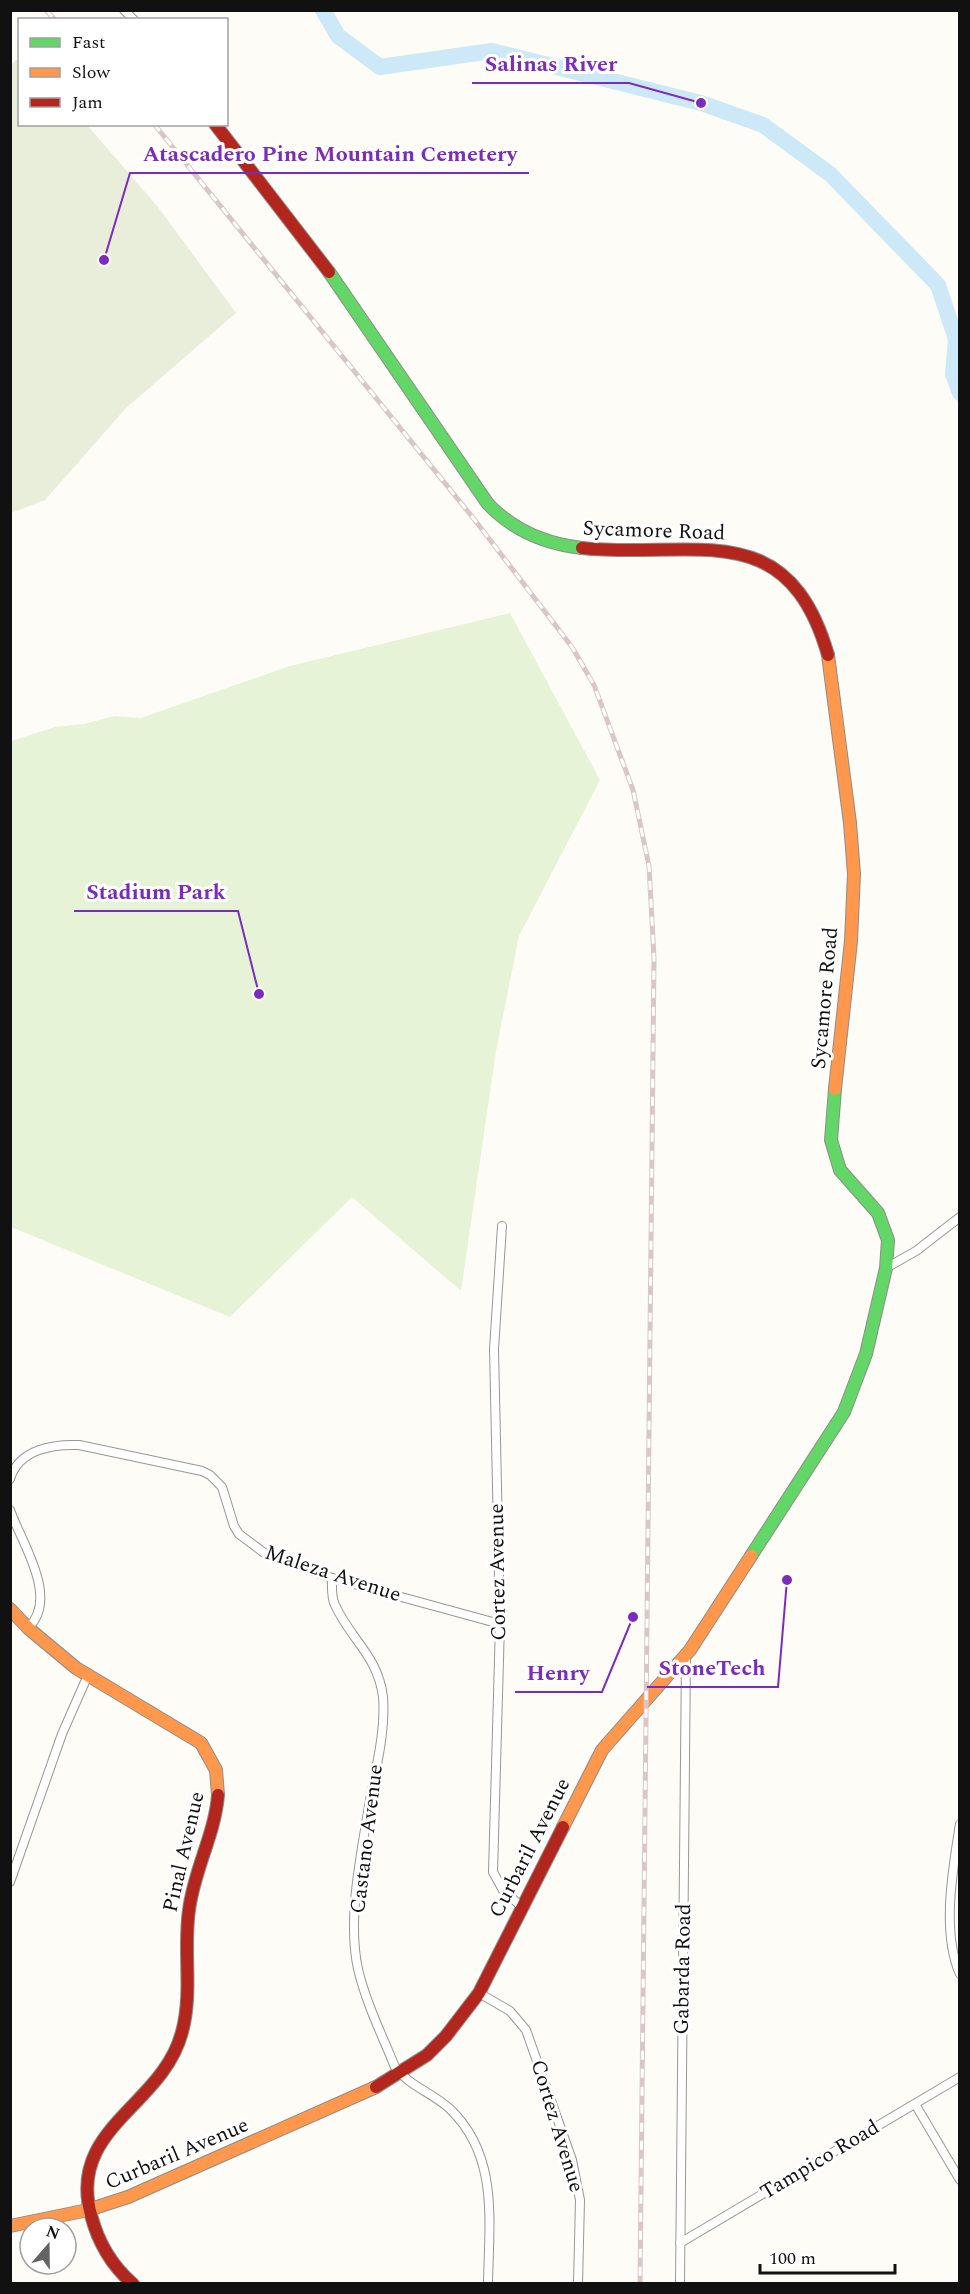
<svg xmlns="http://www.w3.org/2000/svg" width="970" height="2294" viewBox="0 0 970 2294" font-family="Spectral,serif">
	<style>
		.green { fill: #e7f3d7 }
		.cemetery { fill: #e9eedb }
		.lines { fill: none; stroke-linecap: round; stroke-linejoin: round }
		.river { stroke: #cde8f7; stroke-width: 16 }
		.street-casing { stroke: #979795; stroke-width: 10 }
		.fast-casing { stroke: #8e8d8b; stroke-width: 14 }
		.slow-casing { stroke: #8e8d8b; stroke-width: 14 }
		.jam-casing { stroke: #8e8d8b; stroke-width: 14 }
		.street { stroke: #fffffe; stroke-width: 8 }
		.fast { stroke: #63d668; stroke-width: 12 }
		.slow { stroke: #ff974d; stroke-width: 12 }
		.jam { stroke: #b3261e; stroke-width: 12 }
		.rail-casing { stroke: #d9c6c7; stroke-width: 5 }
		.rail { stroke: #fff; stroke-width: 3; stroke-dasharray: 9; stroke-linecap: butt }
		.labels { text-anchor: middle; dominant-baseline: central; stroke-width: 6; stroke-linejoin: round; paint-order: stroke }
		.street-label { font-size: 21px; fill: #111; stroke: #fff }
		.leader { fill: none; stroke: #7b2cbf; stroke-width: 2 }
		.callout-dot { fill: #7b2cbf; stroke: #fff; stroke-width: 2 }
		.callout-label { font-size: 22px; text-anchor: middle; font-weight: bold; fill: #7b2cbf; stroke: #fff; stroke-width: 6; stroke-linejoin: round; paint-order: stroke }
	</style>
	<rect width="100%" height="100%" fill="#fdfcf7"/>
	<polygon class="green" points="510,613 600,780 519,936 496,1051 461,1291 352,1197 230,1317 11,1227 11,741 55,727 84,724 114,716 141,718 290,666"/>
	<polygon class="cemetery" points="18,59 20,124 87,125 158,207 236,313 126,408 45,500 11,513 10,65"/>
	<g class="lines">
		<polyline class="river" points="323,10 338,36 380,67 492,51 701,103 763,125 830,174 938,285 956,339 953,374 960,393"/>
		<g class="street-casing">
			<g id="street">
				<polyline points="124,10 134,20"/>
				<polyline points="502,1226 494,1349 500,1624 493,1872 503,1890 522,1907"/>
				<polyline points="886,1268 916,1251 960,1217"/>
				<path d="M10,1479C19,1449 53,1444 79,1445L202,1471L210,1475L222,1487L234,1526L239,1534L267,1555L332,1578L500,1624"/>
				<path d="M10,1510C21,1542 60,1598 28,1628"/>
				<path d="M332,1578C332,1587 331,1597 335,1605C351,1640 378,1656 383,1697C386,1732 375,1771 369,1806C361,1855 347,1919 358,1969C366,2003 382,2035 395,2067C409,2086 433,2093 450,2109C499,2156 489,2221 488,2284"/>
				<path d="M960,1824C953,1868 941,1932 960,1974"/>
				<polyline points="10,1882 62,1734 88,1675"/>
				<polyline points="479,1993 510,2011 526,2030 572,2160 580,2200 578,2284"/>
				<polyline points="915,2104 960,2180"/>
				<polyline points="680,2243 960,2077"/>
				<polyline points="680,2284 686,1655"/>
			</g>
		</g>
		<g class="fast-casing">
			<g id="fast">
				<path d="M329,272L488,504C514,531 546,544 582,548"/>
				<polyline points="751,1556 844,1412 866,1354 886,1268 888,1240 878,1213 840,1170 831,1140 835,1089"/>
			</g>
		</g>
		<g class="slow-casing">
			<g id="slow">
				<polyline points="828,655 850,823 854,874 851,941 835,1089"/>
				<polyline points="10,1609 28,1628 76,1668 201,1743 216,1770 218,1795"/>
				<polyline points="563,1827 602,1750 690,1650 751,1556"/>
				<polyline points="10,2226 88,2210 128,2197 376,2087"/>
			</g>
		</g>
		<g class="jam-casing">
			<g id="jam">
				<polyline points="215,124 329,272"/>
				<path d="M582,548C691,560 787,512 828,655"/>
				<polyline points="376,2087 427,2055 446,2036 479,1993 563,1827"/>
				<path d="M133,2284C112,2266 98,2242 91,2215C67,2128 163,2106 182,2032C193,1992 183,1950 189,1910C194,1870 215,1834 218,1795"/>
			</g>
		</g>
		<use href="#street" class="street"/>
		<use href="#fast" class="fast"/>
		<use href="#slow" class="slow"/>
		<use href="#jam" class="jam"/>
		<g class="rail-casing">
			<g id="rail">
				<polyline points="46,10 55,20"/>
				<polyline points="154,124 474,519 572,647 594,685 633,790 649,866 654,958 640,2284"/>
			</g>
		</g>
		<use href="#rail" class="rail"/>
	</g>
	<g class="labels">
		<g class="street-label">
			<text transform="translate(654 531) rotate(2)">Sycamore Road</text>
			<text transform="translate(825 998) rotate(-85)">Sycamore Road</text>
			<text transform="translate(498 1572) rotate(-91)">Cortez Avenue</text>
			<text transform="translate(333 1574) rotate(18)">Maleza Avenue</text>
			<text transform="translate(367 1839) rotate(-83)">Castano Avenue</text>
			<text transform="translate(530 1848) rotate(-63)">Curbaril Avenue</text>
			<text transform="translate(184 1852) rotate(-77)">Pinal Avenue</text>
			<text transform="translate(683 1969) rotate(-89)">Gabarda Road</text>
			<text transform="translate(557 2126) rotate(73)">Cortez Avenue</text>
			<text transform="translate(177 2154) rotate(-23)">Curbaril Avenue</text>
			<text transform="translate(820 2160) rotate(-31)">Tampico Road</text>
		</g>
	</g>
	<path class="leader" d="M701 103L629 83H472M104 260L130 173H529M259 994L238 911H74M787 1580L778 1687H647M633 1617L602 1692H515"/>
	<g class="callout-dot">
		<circle cx="701" cy="103" r="6"/>
		<circle cx="104" cy="260" r="6"/>
		<circle cx="259" cy="994" r="6"/>
		<circle cx="787" cy="1580" r="6"/>
		<circle cx="633" cy="1617" r="6"/>
	</g>
	<g class="callout-label">
		<text x="551" y="71">Salinas River</text>
		<text x="330" y="161">Atascadero Pine Mountain Cemetery</text>
		<text x="156" y="899">Stadium Park</text>
		<text x="712" y="1675">StoneTech</text>
		<text x="558" y="1680">Henry</text>
	</g>
	<rect width="970" height="2294" fill="none" stroke="#111111" stroke-width="24"/>
	<rect x="18" y="18" width="210" height="108" fill="#ffffff" stroke="#a0a0a0" stroke-width="1.5"/>
	<rect x="30" y="38" width="30" height="9" fill="#63d668" stroke="#a0a0a0" stroke-width="1.5"/>
	<text x="72" y="48" font-size="18" fill="#111111">Fast</text>
	<rect x="30" y="68" width="30" height="9" fill="#ff974d" stroke="#a0a0a0" stroke-width="1.5"/>
	<text x="72" y="78" font-size="18" fill="#111111">Slow</text>
	<rect x="30" y="98" width="30" height="9" fill="#b3261e" stroke="#a0a0a0" stroke-width="1.5"/>
	<text x="72" y="108" font-size="18" fill="#111111">Jam</text>
	<g transform="translate(48 2246) rotate(20)"><circle r="28" fill="#ffffff" stroke="#a0a0a0" stroke-width="1.5"/>
	<path d="M0-4.5L10 22L0 15L-10 22Z" fill="#646362"/>
	<text y="-9" font-size="16" font-weight="bold" text-anchor="middle" fill="#111111">N</text>
	</g>
	<path d="M760 2264v9h135v-9" fill="none" stroke="#111111" stroke-width="3"/>
	<text x="769" y="2264" font-size="18" fill="#111111" stroke="#ffffff" stroke-width="4.5" paint-order="stroke">100 m</text>
</svg>
